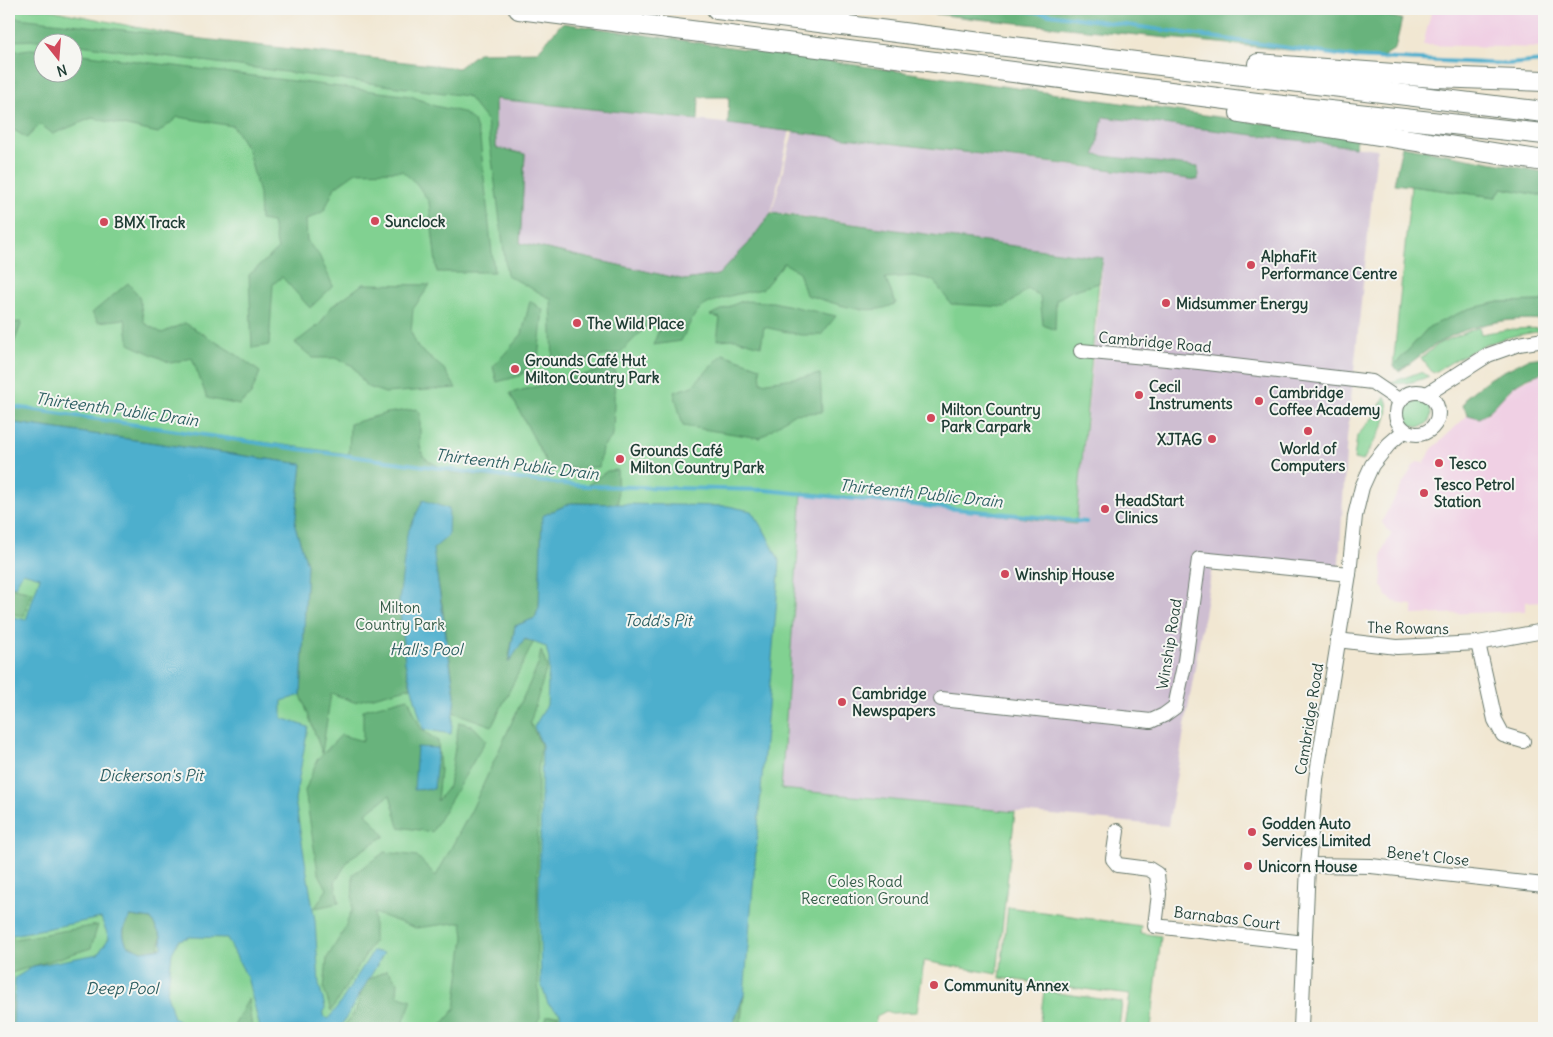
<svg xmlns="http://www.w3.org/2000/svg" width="1553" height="1037" viewBox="0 0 1553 1037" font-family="Delius,sans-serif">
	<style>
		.built { fill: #f0d0e4 }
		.industrial { fill: #cebed1 }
		.green { fill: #81d191; stroke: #508762; fill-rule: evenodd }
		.forest { fill: #68b37b; stroke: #447858 }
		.water { fill: #4eafcd; stroke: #367680; fill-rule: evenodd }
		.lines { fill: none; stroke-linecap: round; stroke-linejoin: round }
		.stream { stroke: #4eafcd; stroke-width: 4 }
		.minor-casing { stroke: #68786b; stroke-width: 16 }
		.highway-casing { stroke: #68786b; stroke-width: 22 }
		.minor { stroke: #fff; stroke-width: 14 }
		.highway { stroke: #fff; stroke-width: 20 }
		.poi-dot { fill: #d1495b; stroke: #f6f6f2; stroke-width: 2 }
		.labels { text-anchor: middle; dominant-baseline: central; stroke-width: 4; stroke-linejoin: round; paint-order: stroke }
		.poi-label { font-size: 15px; font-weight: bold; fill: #1f3d34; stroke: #f6f6f2; text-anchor: start }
		.street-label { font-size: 15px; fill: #1f3d34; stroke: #f6f6f2 }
		.park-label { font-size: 15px; fill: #335b47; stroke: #f6f6f2 }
		.water-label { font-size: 16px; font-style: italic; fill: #2d5f62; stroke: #f6f6f2 }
	</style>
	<rect width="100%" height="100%" fill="#f6f6f2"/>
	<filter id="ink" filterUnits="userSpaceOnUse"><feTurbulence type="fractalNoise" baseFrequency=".02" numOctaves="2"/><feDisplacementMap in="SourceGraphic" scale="10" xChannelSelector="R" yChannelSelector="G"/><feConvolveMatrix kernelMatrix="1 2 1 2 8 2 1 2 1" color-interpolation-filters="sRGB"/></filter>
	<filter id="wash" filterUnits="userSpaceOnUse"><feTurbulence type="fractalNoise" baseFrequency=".0096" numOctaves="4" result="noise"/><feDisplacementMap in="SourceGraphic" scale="20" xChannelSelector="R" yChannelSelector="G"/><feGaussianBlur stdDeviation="1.12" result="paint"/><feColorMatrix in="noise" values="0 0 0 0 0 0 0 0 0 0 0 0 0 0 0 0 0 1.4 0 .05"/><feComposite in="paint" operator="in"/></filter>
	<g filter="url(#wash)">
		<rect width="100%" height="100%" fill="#f1e7d2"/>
		<g class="built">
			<polygon points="1432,9 1544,9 1544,48 1423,45"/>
			<polygon points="1544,372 1544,601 1525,602 1525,611 1413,615 1413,605 1402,604 1393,601 1386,595 1382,586 1382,555 1384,547 1392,533 1387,530 1382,522 1384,517 1413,466 1417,462 1424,463 1432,449 1468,415 1479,418 1488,413 1498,401 1517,384"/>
		</g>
		<g class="industrial">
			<polygon points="494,99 790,130 771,213 749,243 718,275 685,280 520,243 525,154 496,148"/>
			<polygon points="1103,116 1377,149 1347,438 1338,578 1212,568 1168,826 781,789 802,492 1076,524 1103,259 772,212 793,132 1091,168"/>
		</g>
		<g class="green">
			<path d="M9,9H46L494,99L496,148L525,154L520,243L685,280L718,275L749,243L771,213L1101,259L1076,524L802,492L781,789L1015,812L997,974L924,961L917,1012L891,1013L886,1011L877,1016L875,1024L879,1028H9ZM42,42H72V72H42Z"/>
			<polygon points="1411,186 1496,197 1502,188 1544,196 1544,301 1499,302 1429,327 1393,367"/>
			<path d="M1479,327L1481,334C1502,330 1522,327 1544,329V331C1518,334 1493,340 1470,352C1457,358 1446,366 1433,373L1421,358L1440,343Z"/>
			<path d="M1420,372L1429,376C1416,382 1403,385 1390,383Z"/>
			<path d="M1385,396C1396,419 1372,441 1363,461L1354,459L1357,436L1374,416Z"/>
			<circle cx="1418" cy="414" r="13"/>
			<polygon points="1008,907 1141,926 1140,933 1161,936 1151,1028 1125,1028 1130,995 1000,978"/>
			<polygon points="1044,991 1122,1002 1119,1028 1039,1028"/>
		</g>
		<g class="forest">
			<polygon points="896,9 1350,9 1402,19 1395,49 1379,59 977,19"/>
			<path d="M9,17L458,68L478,53L537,52L562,23L1358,137L1355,147L1103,117L1095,155L1198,167V180L728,124L729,97H699L698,120L495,99L496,148L525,154L520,243L685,280L718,275L749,243L771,213L1103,258L1099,283L1071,291L1056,300L1055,330L1043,325L1040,296L1028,289L1005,307L951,304L933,280L913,276L885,278L896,303C870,319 833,302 806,295L799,272L784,263L763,289C747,292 705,299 696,313C690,321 686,332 681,341L653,345L661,325L650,323L620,353L553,365L551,299L507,275L487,121L467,96L73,44L72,42L40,40L9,41Z"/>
			<polygon points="30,49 42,50 42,72 72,72 73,53 411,96 435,106 462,112 474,121 480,139 494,272 437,272 429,202 417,184 402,171 356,172 335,187 324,211 306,220 307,241 319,255 333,286 310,308 282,277 273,284 269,345 252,348 249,275 278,249 272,222 260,220 259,194 248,150 233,126 178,117 158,133 92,118 53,134 40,124 27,138 9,127 9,55 16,51"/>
			<polygon points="1402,146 1544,172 1544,196 1502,188 1496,197 1394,184"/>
			<polygon points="128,283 139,296 144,323 162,333 185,323 237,355 260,372 251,394 239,405 207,398 192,358 171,363 129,344 125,319 98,322 92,313"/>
			<polygon points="363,284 430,285 413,309 411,332 418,348 444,369 456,388 385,393 366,386 353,366 335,358 313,358 295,343 321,323 331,307"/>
			<polygon points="530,301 543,310 538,358 520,376 497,382 493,367 522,334"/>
			<polygon points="742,301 773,302 836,316 821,335 801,335 764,327 761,346 736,339 717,340 720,318 710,315"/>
			<path d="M1544,301V320C1509,317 1471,324 1440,342C1426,350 1413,362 1399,371L1393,367L1429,327L1468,309L1499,302Z"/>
			<polygon points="22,322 9,356 9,323"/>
			<polygon points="723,354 760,367 761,383 820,374 822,412 793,414 760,438 683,426 674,392 692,386"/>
			<path d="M1544,357V372C1536,375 1525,378 1518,383C1503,393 1495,410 1479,418L1468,415L1463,406L1467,396L1490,378L1528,359Z"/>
			<polygon points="615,367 613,436 602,448 599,467 550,469 510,393"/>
			<polygon points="9,407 349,454 350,424 387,413 417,409 420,413 420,446 423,456 429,461 452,473 586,486 607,471 617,470 618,504 571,503 542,516 539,607 535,618 515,626 508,662 525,639 533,643 492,726 453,712 455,695 442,604 423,500 405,663 411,687 354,702 331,693 322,753 301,695 307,564 295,526 302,464 9,422"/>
			<polygon points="9,587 32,592 24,616 9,613"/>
			<polygon points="541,650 547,667 530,723 541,745 538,770 537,962 540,1017 534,1028 439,1028 455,1009 464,937 462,922 416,928 374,913 374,941 331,1011 324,989 327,958 343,932 352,910 353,874 385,852 417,856 436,876 472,809 538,665"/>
			<polygon points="408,698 421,729 438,741 440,770 437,801 449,786 459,722 473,726 486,740 432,832 399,827 390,795 366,813 385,836 350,858 335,882 339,903 315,908 327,889 318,872 305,791 317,760 341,735 363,741 363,710"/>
			<path d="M131,916L151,919L161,936L159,948L142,951L127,945C121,933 124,928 131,916Z"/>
			<polygon points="98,925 91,948 11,973 14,1028 9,1028 9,935 15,939"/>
			<polygon points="387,970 398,982 397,995 412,1000 401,1028 343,1028 356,1010 364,982"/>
			<polygon points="744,995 740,1028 731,1028"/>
			<polygon points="248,999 252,1028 233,1028"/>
			<polygon points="558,1015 557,1028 543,1028 547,1016"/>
		</g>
		<g class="water">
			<path d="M9,422L302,464L295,526L307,564L301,695L282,701V718L308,727L295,800L315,921L319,984L325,1007L323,1016L328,1019L337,1008L373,951L384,953L340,1028H260L247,977L227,938L190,937L179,940L172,953L167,994L174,1018L187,1028H13L15,978L34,966L98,954L109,938L101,918L13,935L9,932V616L26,620L40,577L23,572L15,587L9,585ZM131,916L151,919L161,936L162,948L142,951L127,945C121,933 123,927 131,916Z"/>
			<polygon points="423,500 449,509 448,536 433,549 455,696 451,734 423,729 405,663 399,602 407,534"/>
			<polygon points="571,503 728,506 751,511 765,532 780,562 744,995 731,1028 561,1028 560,1013 548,1004 541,984 539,898 542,745 534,727 547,705 549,660 546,647 525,639 509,662 515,626 535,618 539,607 542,516"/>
			<polygon points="417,747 438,748 434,789 414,790"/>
		</g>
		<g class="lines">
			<g class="stream">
				<polyline points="1014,9 1353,57 1508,64 1544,61"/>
				<polyline points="9,406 298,449 535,481 586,486 765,490 1086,522"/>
			</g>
		</g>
	</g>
	<g filter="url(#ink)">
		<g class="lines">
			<g class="minor-casing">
				<g id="minor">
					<polyline points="1081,351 1199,362 1372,382 1400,401"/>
					<circle cx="1417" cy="413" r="21"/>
					<polyline points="1427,394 1488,355 1519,344 1544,340"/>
					<polyline points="1337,640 1397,647 1478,643 1544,631"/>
					<polyline points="1478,643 1495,720 1503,735 1523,741"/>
					<polyline points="941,699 1151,721 1164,715 1175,707 1185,661 1199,559 1349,574"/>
					<polyline points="1117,831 1113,859 1118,865 1149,869 1157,874 1159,894 1155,926 1305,943"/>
					<polyline points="1308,865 1371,866 1544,885"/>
					<polyline points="1301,1028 1308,865 1316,779 1349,574 1355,516 1362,487 1372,465 1389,444 1404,431"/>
				</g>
			</g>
			<g class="highway-casing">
				<g id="highway">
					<polyline points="519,9 1257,103 1544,134"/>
					<polyline points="717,9 989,44 1544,112"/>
					<polyline points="1258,64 1435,77 1544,81"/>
					<polyline points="1240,113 1544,161"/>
				</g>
			</g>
			<use href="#minor" class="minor"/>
			<use href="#highway" class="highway"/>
		</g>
	</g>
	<g class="poi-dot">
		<circle cx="375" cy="221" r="5"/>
		<circle cx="104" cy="222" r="5"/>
		<circle cx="1251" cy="265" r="5"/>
		<circle cx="1166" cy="303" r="5"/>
		<circle cx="577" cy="323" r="5"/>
		<circle cx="515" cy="369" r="5"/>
		<circle cx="1139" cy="395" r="5"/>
		<circle cx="1259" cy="401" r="5"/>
		<circle cx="931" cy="418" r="5"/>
		<circle cx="1308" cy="431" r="5"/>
		<circle cx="1212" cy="439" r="5"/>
		<circle cx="620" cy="459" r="5"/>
		<circle cx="1439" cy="463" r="5"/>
		<circle cx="1424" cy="493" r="5"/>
		<circle cx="1105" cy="509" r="5"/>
		<circle cx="1005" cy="574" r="5"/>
		<circle cx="842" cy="702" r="5"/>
		<circle cx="1252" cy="832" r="5"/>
		<circle cx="1248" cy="866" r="5"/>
		<circle cx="934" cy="985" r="5"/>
	</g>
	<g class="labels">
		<g class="poi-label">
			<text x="385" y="221">Sunclock</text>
			<text x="114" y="222">BMX Track</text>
			<text x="1261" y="256">AlphaFit<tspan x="1261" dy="17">Performance Centre</tspan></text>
			<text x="1176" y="303">Midsummer Energy</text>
			<text x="587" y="323">The Wild Place</text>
			<text x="525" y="360">Grounds Café Hut<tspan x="525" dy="17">Milton Country Park</tspan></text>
			<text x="1149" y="386">Cecil<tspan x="1149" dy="17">Instruments</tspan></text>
			<text x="1269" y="392">Cambridge<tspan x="1269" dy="17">Coffee Academy</tspan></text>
			<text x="941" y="409">Milton Country<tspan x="941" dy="17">Park Carpark</tspan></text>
			<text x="1202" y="439" text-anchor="end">XJTAG</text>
			<text x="1308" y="448" text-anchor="middle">World of<tspan x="1308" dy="17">Computers</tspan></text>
			<text x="630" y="450">Grounds Café<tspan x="630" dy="17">Milton Country Park</tspan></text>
			<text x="1449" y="463">Tesco</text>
			<text x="1434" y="484">Tesco Petrol<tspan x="1434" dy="17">Station</tspan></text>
			<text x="1115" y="500">HeadStart<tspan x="1115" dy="17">Clinics</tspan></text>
			<text x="1015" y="574">Winship House</text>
			<text x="852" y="693">Cambridge<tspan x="852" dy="17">Newspapers</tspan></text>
			<text x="1262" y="823">Godden Auto<tspan x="1262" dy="17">Services Limited</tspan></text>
			<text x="1258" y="866">Unicorn House</text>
			<text x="944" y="985">Community Annex</text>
		</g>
		<g class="street-label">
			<text transform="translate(1155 342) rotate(5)">Cambridge Road</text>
			<text transform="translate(1408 628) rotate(1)">The Rowans</text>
			<text transform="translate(1169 644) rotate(-81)">Winship Road</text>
			<text transform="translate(1309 719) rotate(-81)">Cambridge Road</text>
			<text transform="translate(1428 856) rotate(6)">Bene't Close</text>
			<text transform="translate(1227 918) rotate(7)">Barnabas Court</text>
		</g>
		<g class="park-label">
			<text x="400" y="607">Milton<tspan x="400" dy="17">Country Park</tspan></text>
			<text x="865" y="881">Coles Road<tspan x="865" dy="17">Recreation Ground</tspan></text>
		</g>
		<g class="water-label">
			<text transform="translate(117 409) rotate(8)">Thirteenth Public Drain</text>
			<text transform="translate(517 464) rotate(7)">Thirteenth Public Drain</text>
			<text transform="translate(921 493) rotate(6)">Thirteenth Public Drain</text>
			<text x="658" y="620">Todd's Pit</text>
			<text x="426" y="649">Hall's Pool</text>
			<text x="151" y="775">Dickerson's Pit</text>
			<text x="122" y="988">Deep Pool</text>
		</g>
	</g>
	<rect width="1553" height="1037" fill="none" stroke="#f6f6f2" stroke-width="30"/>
	<g transform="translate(58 58) rotate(163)"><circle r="24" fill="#f6f6f2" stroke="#a0aca6"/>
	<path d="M0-4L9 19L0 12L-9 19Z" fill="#d1495b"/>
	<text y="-8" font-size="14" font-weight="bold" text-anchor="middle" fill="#1f3d34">N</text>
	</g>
</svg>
